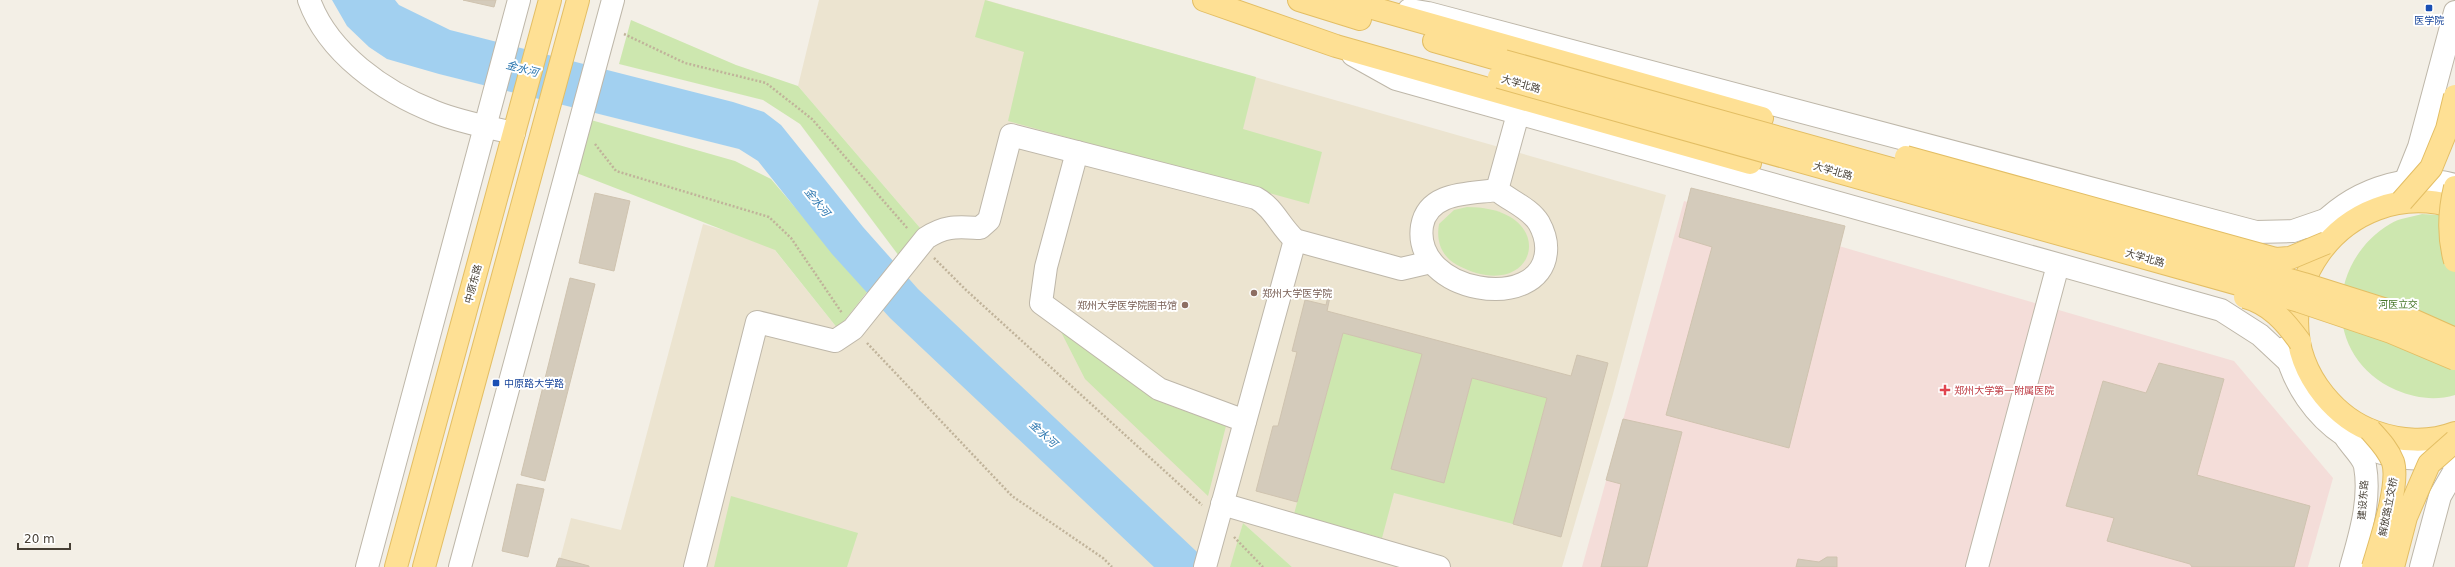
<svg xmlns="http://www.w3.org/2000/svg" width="2455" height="567" viewBox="0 0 2455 567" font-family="'DejaVu Sans','Noto Sans SC',sans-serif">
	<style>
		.education { fill: #ece4d0 }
		.medical { fill: #f4ddd9 }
		.green { fill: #cde7af }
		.water { fill: #a2d0f0 }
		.building { fill: #d4cbbb; stroke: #cfc3af }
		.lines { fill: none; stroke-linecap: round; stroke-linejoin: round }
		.minor-casing { stroke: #beb7a9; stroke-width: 24 }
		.major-casing { stroke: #e3be64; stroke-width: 24 }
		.path { stroke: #c0b39a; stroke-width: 2.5; stroke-dasharray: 2 2; stroke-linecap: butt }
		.minor { stroke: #fff; stroke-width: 22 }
		.major { stroke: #fee094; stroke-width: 22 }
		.major-bridge-casing { stroke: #e3be64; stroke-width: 24; stroke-linecap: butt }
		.major-bridge { stroke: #fee094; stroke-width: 22 }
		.transit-dot { fill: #1a4fb4; stroke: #fff; stroke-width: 1.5 }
		.education-dot { fill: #8d6e63; stroke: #fff; stroke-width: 1.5 }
		.health-dot { fill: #e0444e; stroke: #fff; stroke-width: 1.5 }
		.labels { text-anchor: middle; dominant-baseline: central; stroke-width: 4; stroke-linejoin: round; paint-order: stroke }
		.transit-label { font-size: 10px; fill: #164399; stroke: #fff }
		.street-label { font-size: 10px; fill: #463f35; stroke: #fff }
		.education-label { font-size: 10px; fill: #785e54; stroke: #fff; text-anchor: start }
		.park-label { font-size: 10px; fill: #467729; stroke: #fff }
		.health-label { font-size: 10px; fill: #be3a42; stroke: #fff; text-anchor: start }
		.water-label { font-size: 11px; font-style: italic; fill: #2f79b1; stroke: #fff }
	</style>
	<rect width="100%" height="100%" fill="#f3efe6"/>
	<polygon class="education" points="819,0 986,0 1666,195 1613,394 1562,567 1292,567 1243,523 1231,567 558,567 571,518 621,530 703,224 770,244 838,329 921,229 798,86"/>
	<polygon class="medical" points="1684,201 2234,361 2333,478 2308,567 1582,567"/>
	<g class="green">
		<polygon points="985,0 1256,77 1243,129 1322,152 1309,204 1008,121 1024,52 975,37"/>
		<polygon points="631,20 736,65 798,86 921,229 899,256 800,124 763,100 619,64"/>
		<polygon points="591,120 735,161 771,179 867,292 838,329 775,250 574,172"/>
		<path d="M1467,207C1563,207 1538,308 1457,265C1441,256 1436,241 1439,224L1454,210Z"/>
		<path d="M2422,214L2455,216V395C2435,401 2415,398 2396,390C2323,358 2325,263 2390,224C2399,218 2412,217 2422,214Z"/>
		<polygon points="1058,326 1163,403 1226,426 1208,496 1085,379"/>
		<polygon points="1343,333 1422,354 1444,483 1472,378 1547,398 1513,524 1394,493 1382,538 1294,514"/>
		<polygon points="731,496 858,533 847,567 714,567"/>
		<polygon points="1243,523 1292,567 1230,567"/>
	</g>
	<polygon class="water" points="332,0 395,0 399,5 450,30 733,102 764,112 781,125 863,227 918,289 1213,567 1154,567 890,318 832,254 758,161 739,149 439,74 387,59 369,47 347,26"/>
	<g class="building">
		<polygon points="463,0 496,0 494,7"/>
		<polygon points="1691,188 1845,226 1789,448 1666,415 1712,247 1679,237"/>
		<polygon points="595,193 630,201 614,271 579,263"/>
		<polygon points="570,278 595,284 545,481 521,475"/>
		<polygon points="1328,296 1330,297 1327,311 1571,376 1577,355 1608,363 1561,537 1513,524 1547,398 1472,378 1444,483 1391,469 1422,354 1343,333 1297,502 1256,491 1273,426 1278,426 1297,352 1292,351 1305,300 1326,305"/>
		<polygon points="2159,363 2224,379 2197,475 2310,506 2294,567 2192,567 2190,564 2107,541 2114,518 2066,506 2103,381 2146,393"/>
		<polygon points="1623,419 1682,432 1647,567 1601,567 1621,484 1606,480"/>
		<polygon points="517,484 544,489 528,557 502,551"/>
		<polygon points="1827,557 1837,557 1837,567 1796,567 1798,559 1819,562"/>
		<polygon points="559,558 589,566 589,567 556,567"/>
	</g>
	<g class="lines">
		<g class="minor-casing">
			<g id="minor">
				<path d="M309,0C328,53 384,92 435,112C460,122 487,127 514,133"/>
				<polyline points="1409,10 1428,13 2256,232 2293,231 2325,220"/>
				<polyline points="1353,55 1396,79 2221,310 2260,335 2289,362"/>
				<polyline points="1077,152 1046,267 1041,303 1159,389 1245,421"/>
				<polyline points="2405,182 2419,147 2455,12"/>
				<path d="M1497,190C1510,201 1530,208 1539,223C1544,232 1547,242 1546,252C1541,314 1412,293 1422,226C1428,191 1470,194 1497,190Z"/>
				<polyline points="1497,190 1518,114"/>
				<path d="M2315,231C2350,192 2403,171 2455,185"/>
				<path d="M2285,348C2302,422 2372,471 2448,456"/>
				<path d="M2346,438C2351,446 2363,457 2365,466C2371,499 2360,536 2351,567"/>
				<polyline points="1222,504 1439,567"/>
				<polyline points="367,567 519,0"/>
				<polyline points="460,567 613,0"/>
				<path d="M695,567L757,322L835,341L853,329L926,238C946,225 957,227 980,228L989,220L1011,135L1256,198C1274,208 1279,225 1295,240L1401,269L1431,262"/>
				<polyline points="1205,567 1295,240"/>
				<polyline points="1977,567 2058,265"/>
				<polyline points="2421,567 2440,496 2455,470"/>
			</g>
		</g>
		<g class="major-casing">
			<g id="major">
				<polyline points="1204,0 1336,46 1750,163"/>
				<polyline points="1299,0 1360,19"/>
				<polyline points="1344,0 1762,118"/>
				<polyline points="1434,41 1504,61"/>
				<path d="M2455,207C2343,173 2249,302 2324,395C2337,411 2355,425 2375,432C2400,441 2429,443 2455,433"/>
				<polyline points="396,567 550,0"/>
				<polyline points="424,567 578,0"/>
			</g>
		</g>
		<g class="path">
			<polyline points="624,34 685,63 766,83 812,119 908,229"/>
			<polyline points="595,144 616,171 769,217 791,238 842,313"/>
			<polyline points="934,258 966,290 1202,505"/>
			<polyline points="867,343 1012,496 1103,558 1112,567"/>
			<polyline points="1234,537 1263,567"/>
		</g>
		<use href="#minor" class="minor"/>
		<use href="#major" class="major"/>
		<g class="major-bridge-casing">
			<g id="major-bridge">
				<polyline points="1504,61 2304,284 2399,314 2455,339"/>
				<polyline points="1499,77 2299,301 2391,332 2455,359"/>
				<polyline points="1906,157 2276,259 2290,258 2326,243"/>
				<path d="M2455,187C2449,212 2448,236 2455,261"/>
				<polyline points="2402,201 2431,168 2447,129 2455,96"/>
				<path d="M2245,297C2270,304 2285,321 2300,342"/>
				<path d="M2370,430C2379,440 2388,449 2393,462C2400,485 2380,543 2373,567"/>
				<polyline points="2393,567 2406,517 2429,464 2455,441"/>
			</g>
		</g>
		<use href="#major-bridge" class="major-bridge"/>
	</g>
	<g class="transit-dot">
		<rect x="2425" y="4" width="8" height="8" rx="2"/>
		<rect x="492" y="379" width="8" height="8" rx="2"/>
	</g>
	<g class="education-dot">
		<circle cx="1254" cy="293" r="4"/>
		<circle cx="1185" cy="305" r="4"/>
	</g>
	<path class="health-dot" d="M1943 384h4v4h4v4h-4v4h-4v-4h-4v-4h4z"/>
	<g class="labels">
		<g class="transit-label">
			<text x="2429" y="20">医学院</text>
			<text x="504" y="383" text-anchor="start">中原路大学路</text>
		</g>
		<g class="street-label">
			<text transform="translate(1521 84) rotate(16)">大学北路</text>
			<text transform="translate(1833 171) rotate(16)">大学北路</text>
			<text transform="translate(2145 258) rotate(16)">大学北路</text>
			<text transform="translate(473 284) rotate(-75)">中原东路</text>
			<text transform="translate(2363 500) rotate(-86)">建设东路</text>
			<text transform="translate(2388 507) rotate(-79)">解放路立交桥</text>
		</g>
		<g class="education-label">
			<text x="1262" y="293">郑州大学医学院</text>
			<text x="1177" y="305" text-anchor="end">郑州大学医学院图书馆</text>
		</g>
		<g class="park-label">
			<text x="2398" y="304">河医立交</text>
		</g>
		<g class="health-label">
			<text x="1954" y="390">郑州大学第一附属医院</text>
		</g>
		<g class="water-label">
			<text transform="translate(522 69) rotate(15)">金水河</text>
			<text transform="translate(817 202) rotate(51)">金水河</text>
			<text transform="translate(1043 434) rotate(43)">金水河</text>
		</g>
	</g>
	<path d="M18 543v6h52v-6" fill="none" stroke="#463f35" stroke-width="2"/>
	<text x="24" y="543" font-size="12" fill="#463f35" stroke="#ffffff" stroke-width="3" paint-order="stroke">20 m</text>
</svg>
